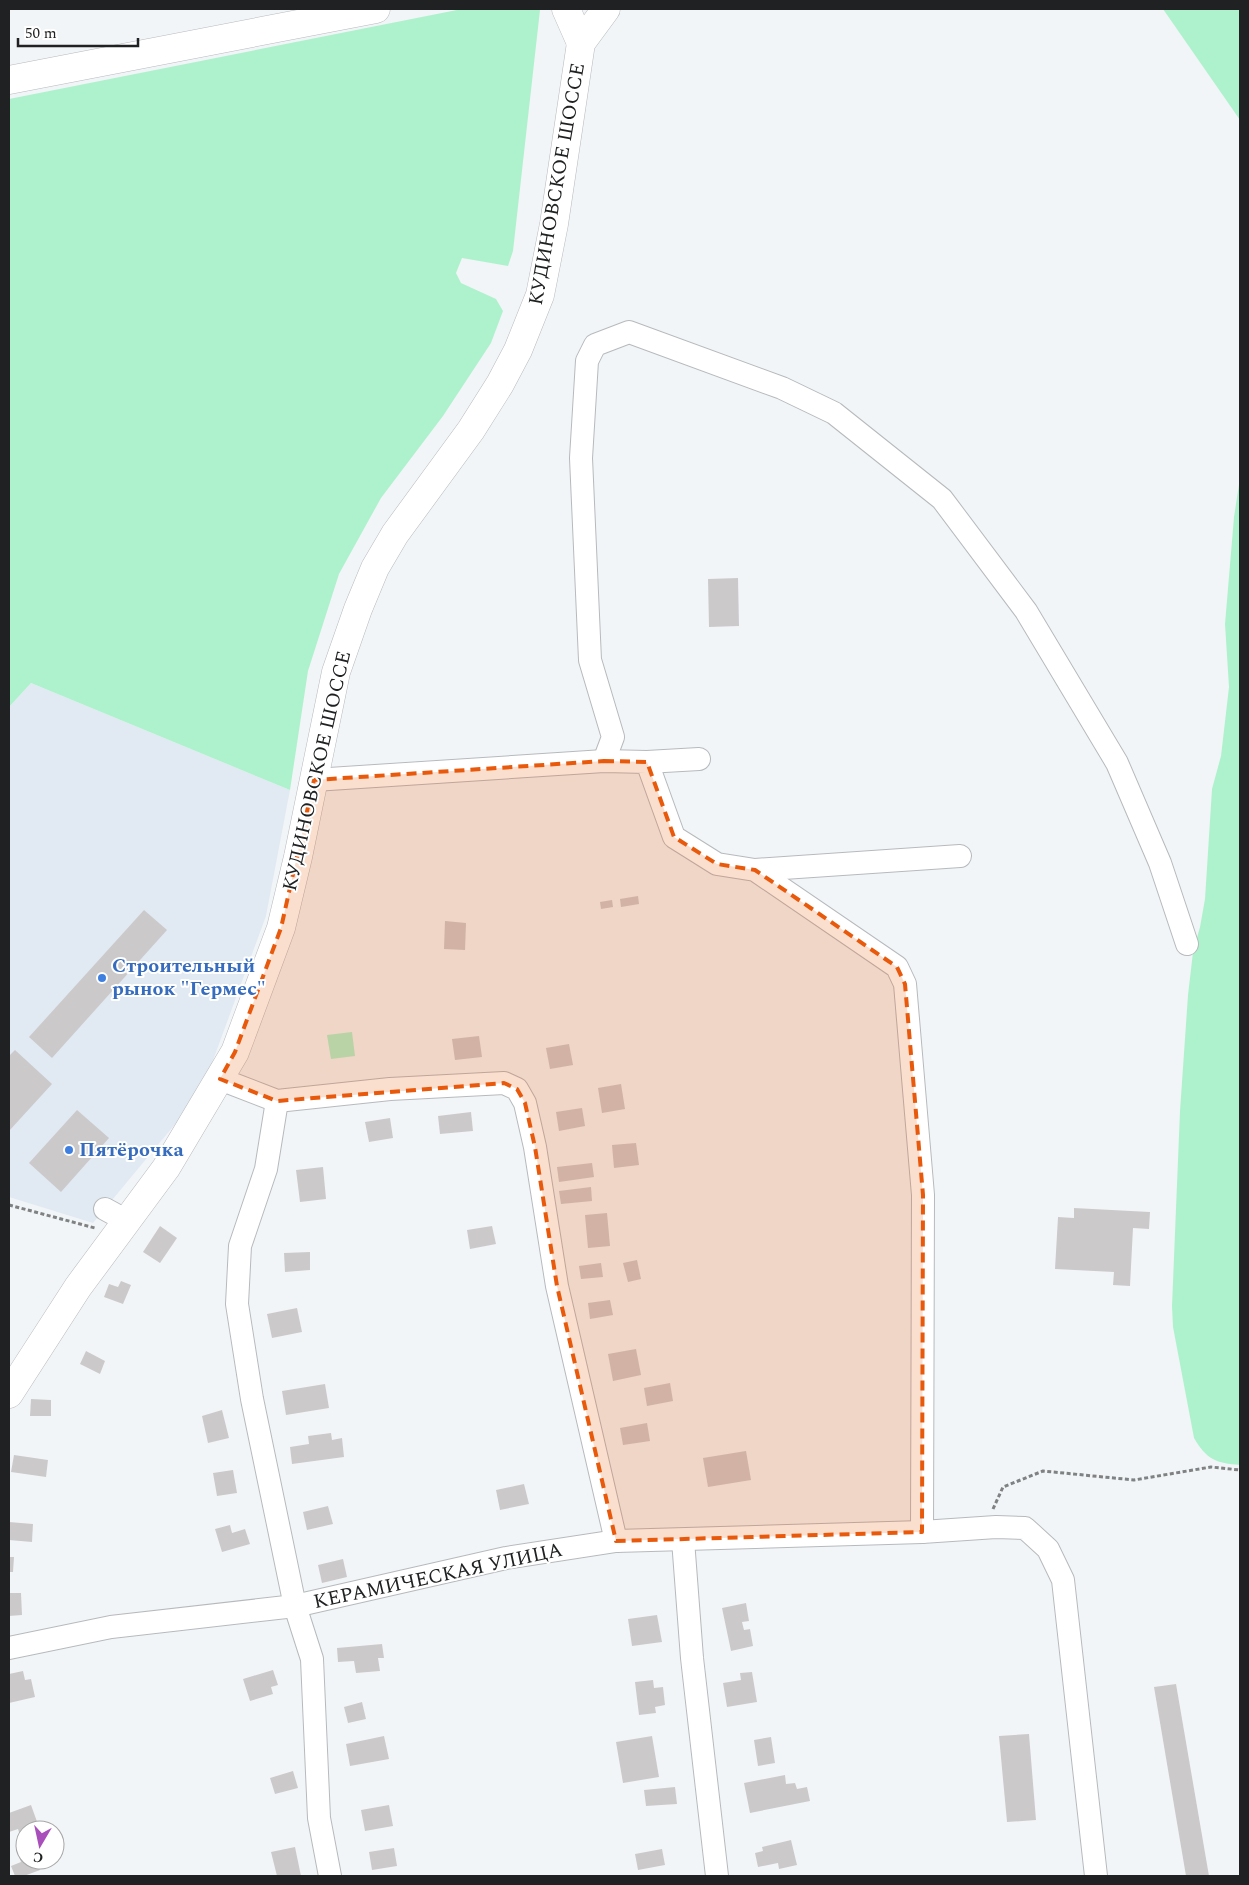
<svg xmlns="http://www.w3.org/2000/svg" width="1249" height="1885" viewBox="0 0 1249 1885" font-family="Spectral,serif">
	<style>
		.built { fill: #e1eaf2 }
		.green { fill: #aef2cd }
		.building { fill: #ccc9cb }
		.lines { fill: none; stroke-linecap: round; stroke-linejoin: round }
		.minor-casing { stroke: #b7babd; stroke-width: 24 }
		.major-casing { stroke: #b7babd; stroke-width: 29 }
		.path { stroke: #7f8182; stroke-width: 3; stroke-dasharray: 4 2.5; stroke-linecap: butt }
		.minor { stroke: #fff; stroke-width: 22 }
		.major { stroke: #fff; stroke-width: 28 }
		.marked { fill: #e8590c; fill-opacity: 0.2; stroke: #e8590c; stroke-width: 4; stroke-dasharray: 10 6; stroke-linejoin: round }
		.shop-dot { fill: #3f7fe0; stroke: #fff; stroke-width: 2 }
		.labels { text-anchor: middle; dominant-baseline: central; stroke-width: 4; stroke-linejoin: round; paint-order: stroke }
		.street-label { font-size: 20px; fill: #202122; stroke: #fff }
		.shop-label { font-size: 20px; font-weight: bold; fill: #366cbe; stroke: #fff; text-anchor: start }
	</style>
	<rect width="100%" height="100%" fill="#f2f5f7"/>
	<polygon class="built" points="31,683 290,790 266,916 201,1093 93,1223 9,1197 9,707"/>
	<g class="green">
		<polygon points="462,9 540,10 513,251 508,266 462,258 456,273 461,283 496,299 503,311 491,343 443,416 381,498 339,574 308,671 290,790 31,683 9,707 9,99"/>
		<polygon points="1163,9 1240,9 1240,120"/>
		<path d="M1240,478V1465C1216,1463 1207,1460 1194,1438L1173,1327L1172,1306L1180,1111L1188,995L1193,952L1200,927L1205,899L1212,789L1221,756L1229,687L1225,624L1234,517Z"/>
		<polygon points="352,1032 355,1056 331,1059 327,1035"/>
	</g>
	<g class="building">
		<polygon points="738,578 739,626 709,627 708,579"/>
		<polygon points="638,896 639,904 621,907 620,899"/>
		<polygon points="612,900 613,907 601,909 600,902"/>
		<polygon points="144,910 167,930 52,1058 29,1037"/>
		<polygon points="445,921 466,923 465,950 444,949"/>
		<polygon points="479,1036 482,1057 455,1060 452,1039"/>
		<polygon points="569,1044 573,1065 550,1069 546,1048"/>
		<polygon points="15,1050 52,1084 9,1131 9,1056"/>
		<polygon points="621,1084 625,1109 602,1113 598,1088"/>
		<polygon points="582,1108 585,1126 559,1131 556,1112"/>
		<polygon points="77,1110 109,1138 61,1192 29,1163"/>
		<polygon points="471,1112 473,1131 440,1134 438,1116"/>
		<polygon points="390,1118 393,1138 369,1142 365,1122"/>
		<polygon points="636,1143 639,1165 614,1168 612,1145"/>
		<polygon points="592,1163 594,1177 559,1182 557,1167"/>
		<polygon points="323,1167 326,1199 300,1202 296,1170"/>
		<polygon points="591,1187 592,1201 561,1204 559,1191"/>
		<polygon points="1074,1208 1150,1212 1149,1229 1133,1228 1130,1286 1113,1285 1114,1272 1055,1269 1058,1217 1074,1218"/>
		<polygon points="607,1213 610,1246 588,1248 585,1215"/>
		<polygon points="160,1226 177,1238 160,1263 143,1252"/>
		<polygon points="492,1226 496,1244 470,1249 467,1230"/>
		<polygon points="310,1252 310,1270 285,1272 284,1253"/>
		<polygon points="637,1260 641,1279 628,1282 623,1263"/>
		<polygon points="601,1263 603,1277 581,1279 579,1266"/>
		<polygon points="121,1281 131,1285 123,1304 104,1297 109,1284 118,1287"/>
		<polygon points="610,1300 613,1315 590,1319 588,1303"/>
		<polygon points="297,1308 302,1332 272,1338 267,1314"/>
		<polygon points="636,1349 641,1375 613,1381 608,1354"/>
		<polygon points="86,1351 105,1361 100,1374 80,1364"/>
		<polygon points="670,1383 673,1401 647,1406 644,1388"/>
		<polygon points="325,1384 329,1408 286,1415 282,1391"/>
		<polygon points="31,1399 51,1400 51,1416 30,1416"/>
		<polygon points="222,1410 229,1438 208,1443 202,1416"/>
		<polygon points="647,1423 650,1441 623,1445 620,1428"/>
		<polygon points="331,1433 332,1440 342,1438 344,1457 292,1464 290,1447 309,1444 308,1436"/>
		<polygon points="746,1451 751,1480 708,1487 703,1458"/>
		<polygon points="14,1455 48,1460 46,1477 11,1472"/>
		<polygon points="233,1470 237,1493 217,1496 213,1473"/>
		<polygon points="524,1484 529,1504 500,1510 496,1490"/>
		<polygon points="328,1506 333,1524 307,1530 303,1512"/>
		<polygon points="9,1522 33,1524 32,1542 9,1540"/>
		<polygon points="230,1525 232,1533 245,1529 250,1544 222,1552 215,1529"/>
		<polygon points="9,1557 14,1557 13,1572 9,1572"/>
		<polygon points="343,1559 347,1577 322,1583 318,1565"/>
		<polygon points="9,1593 21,1593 22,1615 9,1616"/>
		<polygon points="746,1603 749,1621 742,1622 744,1630 750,1629 753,1646 731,1651 722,1608"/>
		<polygon points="657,1615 662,1642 632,1646 628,1619"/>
		<polygon points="382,1644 384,1658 378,1658 380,1671 356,1673 354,1661 338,1662 337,1648"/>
		<polygon points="273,1670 278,1685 271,1687 273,1694 250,1701 243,1679"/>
		<polygon points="23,1671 25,1680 31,1679 35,1697 9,1703 9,1674"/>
		<polygon points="752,1672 757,1702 727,1707 723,1683 741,1680 740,1673"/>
		<polygon points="653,1680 654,1688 663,1687 665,1705 655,1707 656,1713 639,1715 635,1682"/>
		<polygon points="1176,1684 1209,1876 1186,1876 1154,1687"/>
		<polygon points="362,1702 366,1719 348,1723 344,1707"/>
		<polygon points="1029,1734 1036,1820 1007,1822 999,1736"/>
		<polygon points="384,1736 389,1759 350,1766 346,1744"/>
		<polygon points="652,1736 659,1777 623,1783 616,1742"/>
		<polygon points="771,1737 775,1763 758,1766 754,1740"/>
		<polygon points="293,1771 298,1788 275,1794 270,1778"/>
		<polygon points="785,1775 786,1784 795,1783 797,1789 807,1787 810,1801 750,1813 744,1783"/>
		<polygon points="675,1787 677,1804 646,1806 644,1790"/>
		<polygon points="31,1805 40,1830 25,1830 25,1837 21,1838 18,1829 9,1832 9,1813"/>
		<polygon points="389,1805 393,1826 365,1831 361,1810"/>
		<polygon points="791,1840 797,1865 779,1869 778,1863 758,1867 755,1853 763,1851 762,1847"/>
		<polygon points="295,1847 301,1876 277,1876 271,1852"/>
		<polygon points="394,1848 397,1866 372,1870 369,1852"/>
		<polygon points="662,1849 665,1865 638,1870 635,1854"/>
		<polygon points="25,1853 25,1860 36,1860 40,1870 24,1876 15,1876 11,1866 21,1862 19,1856"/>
	</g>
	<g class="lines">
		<g class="minor-casing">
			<g id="minor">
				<polyline points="604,761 613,737 590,660 581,458 587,361 595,345 629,332 782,388 834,413 942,499 1026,611 1117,763 1160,863 1187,944"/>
				<polyline points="647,762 699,759"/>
				<polyline points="314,780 604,761 647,762 674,837 717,864 755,870 897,967 905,984 923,1195 922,1532"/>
				<polyline points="755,870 960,856"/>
				<polyline points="220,1079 277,1101 390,1089 504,1083 517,1089 525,1103 535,1147 557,1286 616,1541"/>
				<polyline points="277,1101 266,1169 240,1246 237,1304 252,1399 295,1606 312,1659 319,1818 330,1876"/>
				<polyline points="105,1209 127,1221"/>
				<polyline points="683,1540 692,1658 717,1876"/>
				<polyline points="9,1648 111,1627 295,1606 506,1558 616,1541 922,1532 996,1527 1025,1528 1048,1549 1063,1580 1096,1876"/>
			</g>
		</g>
		<g class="major-casing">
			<g id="major">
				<polyline points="566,9 581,43"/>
				<polyline points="9,80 376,9"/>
				<polyline points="9,1394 78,1287 166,1168 235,1052 281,928 298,857 336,672 358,609 375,568 395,534 471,430 500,384 518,350 540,295 554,224 581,43 606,9"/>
			</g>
		</g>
		<g class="path">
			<polyline points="9,1205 95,1228"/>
			<polyline points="993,1509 1003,1487 1043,1471 1134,1480 1211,1467 1240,1470"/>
		</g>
		<use href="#minor" class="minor"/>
		<use href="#major" class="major"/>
	</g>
	<path class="marked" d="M604,761L647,762L674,837L717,864L755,870L897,967L905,984L923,1195L922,1532L616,1541L557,1286L535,1147L525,1103L517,1089L504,1083L277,1101L220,1079L235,1052L281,928L314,780Z"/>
	<g class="shop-dot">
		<circle cx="102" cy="978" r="5"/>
		<circle cx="69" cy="1150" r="5"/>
	</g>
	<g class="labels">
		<g class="street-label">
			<text transform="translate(557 184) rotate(-80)">КУДИНОВСКОЕ ШОССЕ</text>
			<text transform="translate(317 771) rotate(-77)">КУДИНОВСКОЕ ШОССЕ</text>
			<text transform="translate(438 1576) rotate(-12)">КЕРАМИЧЕСКАЯ УЛИЦА</text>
		</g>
		<g class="shop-label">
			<text x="112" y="966">Строительный<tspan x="112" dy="23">рынок "Гермес"</tspan></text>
			<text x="79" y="1150">Пятёрочка</text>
		</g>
	</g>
	<rect width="1249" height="1885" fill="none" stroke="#202122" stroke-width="20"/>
	<g transform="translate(40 1845) rotate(189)"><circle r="24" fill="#ffffff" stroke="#a6a6a7"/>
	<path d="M0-4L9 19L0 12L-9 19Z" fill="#a94fbb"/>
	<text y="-8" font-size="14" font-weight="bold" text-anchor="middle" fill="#202122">С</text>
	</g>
	<path d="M18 38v8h120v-8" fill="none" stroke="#202122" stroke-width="2.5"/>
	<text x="25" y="38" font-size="15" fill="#202122" stroke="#ffffff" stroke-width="4" paint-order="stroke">50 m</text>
</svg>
